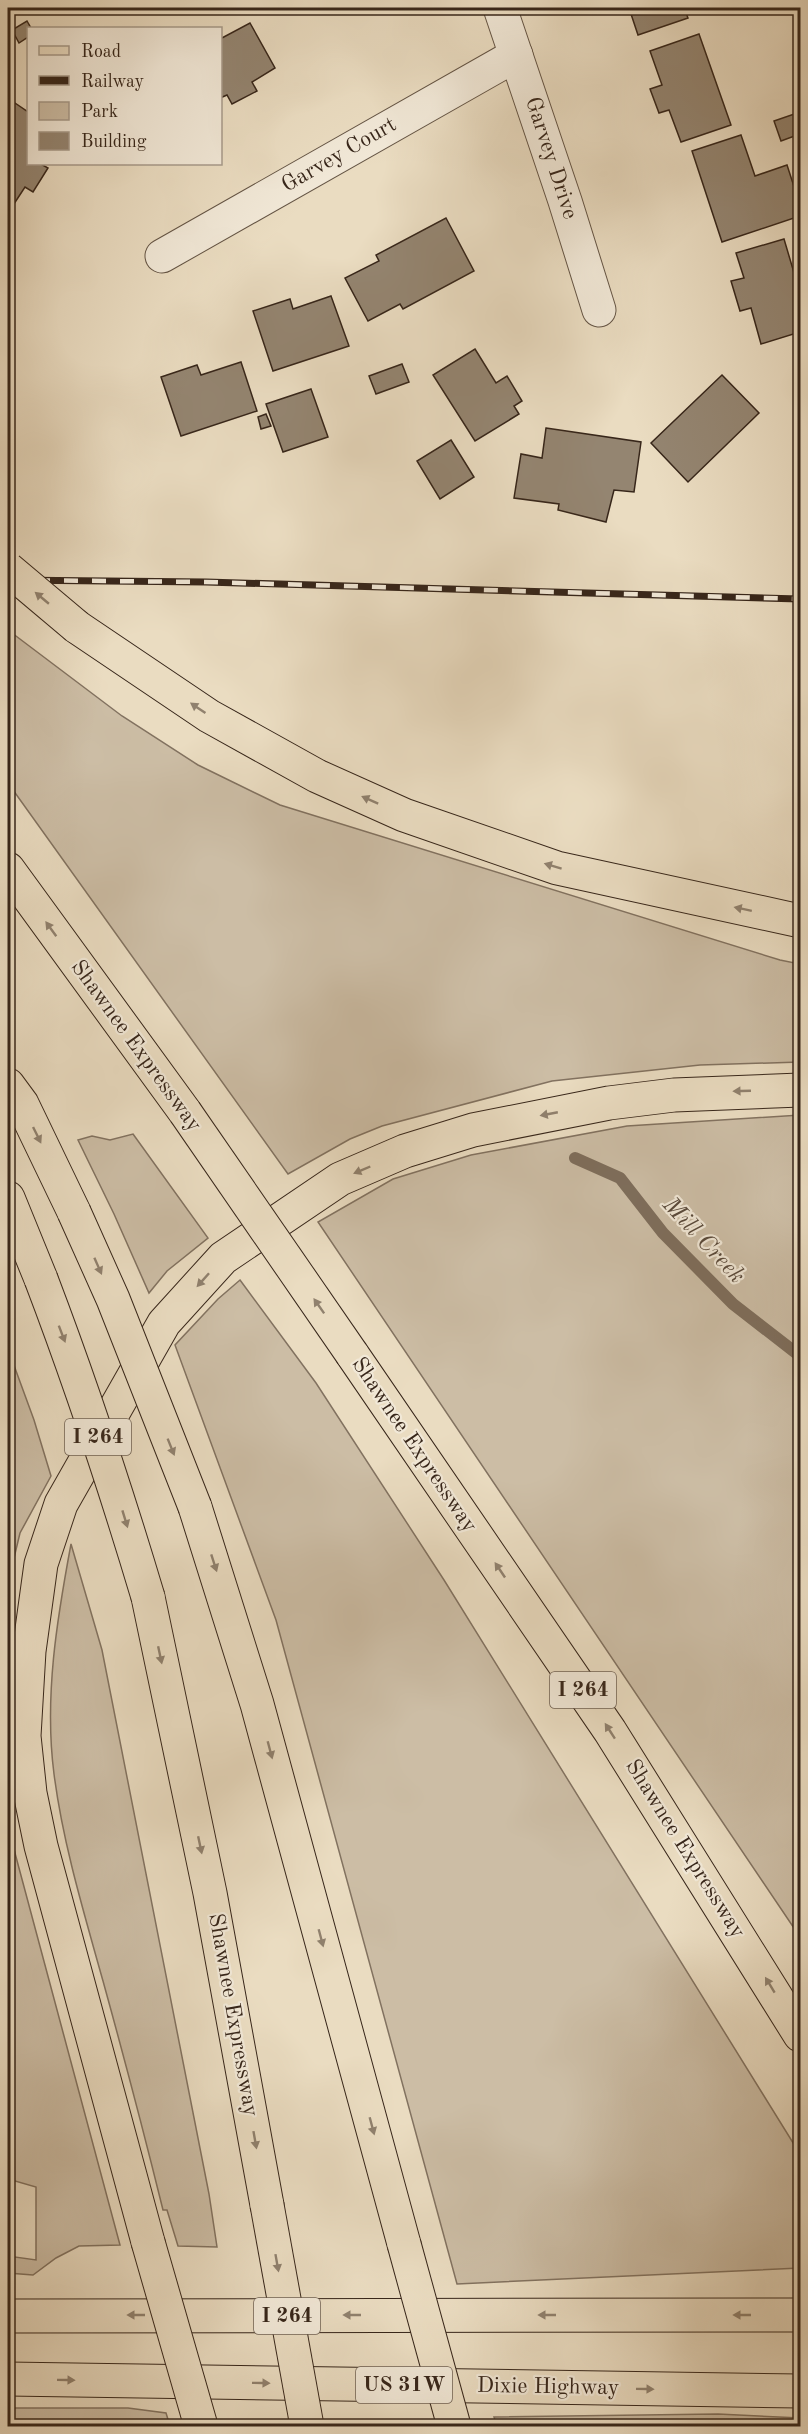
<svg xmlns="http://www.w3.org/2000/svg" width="808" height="2434" viewBox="0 0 808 2434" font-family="'Old Standard TT',serif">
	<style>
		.green { fill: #ccbda5; stroke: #827260; stroke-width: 1.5 }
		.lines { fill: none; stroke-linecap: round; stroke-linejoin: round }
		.stream { stroke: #7e6e5c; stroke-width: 12 }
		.building { fill: #948571; stroke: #37261a; stroke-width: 1.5 }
		.minor-casing { stroke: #645444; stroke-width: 35 }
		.primary-casing { stroke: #37261a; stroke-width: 35 }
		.motorway-casing { stroke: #37261a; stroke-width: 35 }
		.minor { stroke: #f1e8d7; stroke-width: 33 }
		.primary { stroke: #eadcc1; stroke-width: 33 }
		.motorway { stroke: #eadcc1; stroke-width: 33 }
		.rail-casing { stroke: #37261a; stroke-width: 7 }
		.rail { stroke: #f1e8d7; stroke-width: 4.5; stroke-dasharray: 14; stroke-linecap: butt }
		.motorway-bridge-casing { stroke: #37261a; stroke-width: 35; stroke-linecap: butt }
		.motorway-bridge { stroke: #eadcc1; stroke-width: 33 }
		.oneway { fill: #90816e }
		.labels { text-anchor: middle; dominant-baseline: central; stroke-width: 4.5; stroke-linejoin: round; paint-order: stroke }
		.shield { fill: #f1e8d7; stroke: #6f6053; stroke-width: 1.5 }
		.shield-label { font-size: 21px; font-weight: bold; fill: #37261a }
		.street-label { font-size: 22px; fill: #37261a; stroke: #f1e8d7 }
		.water-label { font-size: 24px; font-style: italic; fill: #5a4a3b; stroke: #f1e8d7 }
	</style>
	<rect width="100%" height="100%" fill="#eadcc1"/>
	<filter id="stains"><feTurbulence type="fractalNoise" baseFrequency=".00333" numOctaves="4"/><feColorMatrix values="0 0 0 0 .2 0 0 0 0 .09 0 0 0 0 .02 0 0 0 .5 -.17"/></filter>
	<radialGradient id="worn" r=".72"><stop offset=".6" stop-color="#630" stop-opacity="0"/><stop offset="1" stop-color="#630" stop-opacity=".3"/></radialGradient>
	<g class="green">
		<polygon points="8,630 122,716 198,765 280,805 780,960 800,964 800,1062 700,1065 552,1081 382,1126 350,1139 288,1174 8,783"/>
		<polygon points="800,1115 800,1937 318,1222 393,1179 471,1155 627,1126"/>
		<polygon points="133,1134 208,1238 167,1271 149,1293 114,1214 78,1140 92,1136 110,1140"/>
		<polygon points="240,1280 316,1383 444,1580 800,2154 800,2268 457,2284 276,1620 175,1345 218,1299"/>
		<polygon points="8,1349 34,1420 51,1476 20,1533 8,1583"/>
		<path d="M71,1544L102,1650L209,2194L217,2247L178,2246L167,2210H163C144,2133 124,2057 103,1981C84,1913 63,1844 54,1774C44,1697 57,1619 71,1544Z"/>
		<polygon points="8,1827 120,2245 79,2246 56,2258 33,2275 8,2273 8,2256 36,2260 36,2187 8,2179"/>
		<polygon points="8,2408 128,2408 166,2413 170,2426 8,2426"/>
		<polygon points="718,2414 800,2418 800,2426 497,2426 494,2417"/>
	</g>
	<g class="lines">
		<polyline class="stream" points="575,1158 620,1178 663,1233 733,1304 800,1356"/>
	</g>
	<g class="building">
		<polygon points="629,8 684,8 688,18 638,35"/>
		<polygon points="27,21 31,28 28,28 28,37 19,43 12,30"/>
		<polygon points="250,23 275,68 252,82 257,91 232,104 227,95 220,98 220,39"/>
		<polygon points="699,34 731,125 681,142 669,110 659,113 650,89 662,85 650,51"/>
		<polygon points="15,103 28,112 28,164 41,164 48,168 33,192 25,187 10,210 8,208 8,115"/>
		<polygon points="800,112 800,134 781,141 774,121"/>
		<polygon points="741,135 755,176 787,165 800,205 800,216 722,242 692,151"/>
		<polygon points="446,218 474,271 403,309 400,304 368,321 345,278 379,261 376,255"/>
		<polygon points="784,239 800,293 800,332 761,344 751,308 740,311 731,281 744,278 736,253"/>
		<polygon points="331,296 349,346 273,371 253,311 290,299 293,309"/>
		<polygon points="475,349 496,383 507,376 522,401 514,406 519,414 475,441 433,375"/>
		<polygon points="241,362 257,411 181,436 161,377 197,365 201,375"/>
		<polygon points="402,364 409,382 376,394 369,376"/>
		<polygon points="722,375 759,413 688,482 651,443"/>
		<polygon points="311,389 328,437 283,452 266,404"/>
		<polygon points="266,414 271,426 261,429 258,417"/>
		<polygon points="546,428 641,442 634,492 614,490 606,522 558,510 559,504 514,498 521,454 542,458"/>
		<polygon points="451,440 474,477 440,499 417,461"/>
	</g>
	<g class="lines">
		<g class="minor-casing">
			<g id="minor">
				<polyline points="500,8 565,201 599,310"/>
				<polyline points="162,256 516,55"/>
			</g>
		</g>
		<g class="primary-casing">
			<g id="primary">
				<polyline points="8,2316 800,2315"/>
				<polyline points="8,2379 800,2391"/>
			</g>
		</g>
		<g class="motorway-casing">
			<g id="motorway">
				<polyline points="77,627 209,716 317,776 404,815 557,868 800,921"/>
				<polyline points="8,869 185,1112"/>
				<polyline points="8,1085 22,1104 74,1212"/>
				<polyline points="8,1198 41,1279"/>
				<polyline points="352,1354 610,1731 800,2035"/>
				<polyline points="195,1507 257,1704 404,2244"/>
				<polyline points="148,1597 210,1893 267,2205"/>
				<polyline points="148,2242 41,1846 30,1793 24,1736 29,1651 41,1564 61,1504 164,1323 223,1258 340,1179 405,1151 473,1130 609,1103 674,1095 800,1090"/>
			</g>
		</g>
		<use href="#minor" class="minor"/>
		<use href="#primary" class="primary"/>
		<use href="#motorway" class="motorway"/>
		<g class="rail-casing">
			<polyline id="rail" points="8,580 206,582 800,599"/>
		</g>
		<use href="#rail" class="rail"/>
		<g class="motorway-bridge-casing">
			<g id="motorway-bridge">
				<polyline points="8,569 77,627"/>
				<polyline points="185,1112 352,1354"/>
				<polyline points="74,1212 113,1299 195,1507"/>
				<path d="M41,1279C81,1384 116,1490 148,1597"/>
				<polyline points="267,2205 307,2426"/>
				<polyline points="148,2242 201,2426"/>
				<polyline points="404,2244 454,2426"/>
			</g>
		</g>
		<use href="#motorway-bridge" class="motorway-bridge"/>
	</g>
	<defs><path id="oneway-solid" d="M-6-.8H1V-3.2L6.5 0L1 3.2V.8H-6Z" transform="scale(1.5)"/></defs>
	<g class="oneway">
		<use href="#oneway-solid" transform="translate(42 598) rotate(-140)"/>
		<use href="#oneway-solid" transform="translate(198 708) rotate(-146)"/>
		<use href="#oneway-solid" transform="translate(370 800) rotate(-156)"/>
		<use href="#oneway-solid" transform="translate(553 866) rotate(-163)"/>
		<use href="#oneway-solid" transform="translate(743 909) rotate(-168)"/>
		<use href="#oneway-solid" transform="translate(51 929) rotate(-126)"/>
		<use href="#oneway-solid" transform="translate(742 1091) rotate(178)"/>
		<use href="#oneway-solid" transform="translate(549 1114) rotate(169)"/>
		<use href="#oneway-solid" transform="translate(37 1135) rotate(64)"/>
		<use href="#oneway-solid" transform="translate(362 1170) rotate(157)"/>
		<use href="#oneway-solid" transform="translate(98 1266) rotate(66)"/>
		<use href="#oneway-solid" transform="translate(203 1280) rotate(132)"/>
		<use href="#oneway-solid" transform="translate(319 1306) rotate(-125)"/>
		<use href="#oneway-solid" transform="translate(62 1334) rotate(69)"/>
		<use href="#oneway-solid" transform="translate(171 1447) rotate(68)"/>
		<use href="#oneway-solid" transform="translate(125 1519) rotate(73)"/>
		<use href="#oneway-solid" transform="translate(214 1563) rotate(72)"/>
		<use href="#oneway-solid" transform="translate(500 1570) rotate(-124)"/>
		<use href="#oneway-solid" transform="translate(160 1655) rotate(78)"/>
		<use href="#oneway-solid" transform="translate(610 1731) rotate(-123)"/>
		<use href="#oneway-solid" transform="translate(270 1750) rotate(75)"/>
		<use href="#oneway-solid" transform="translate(200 1845) rotate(78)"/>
		<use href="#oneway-solid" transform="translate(321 1938) rotate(75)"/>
		<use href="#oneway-solid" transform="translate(770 1985) rotate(-121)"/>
		<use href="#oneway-solid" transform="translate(372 2126) rotate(75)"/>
		<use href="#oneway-solid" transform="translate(255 2140) rotate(80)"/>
		<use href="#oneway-solid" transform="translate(277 2263) rotate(80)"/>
		<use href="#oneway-solid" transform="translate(136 2315) rotate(180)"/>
		<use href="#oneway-solid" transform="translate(352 2315) rotate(-180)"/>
		<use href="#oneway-solid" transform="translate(547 2315) rotate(-180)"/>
		<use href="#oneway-solid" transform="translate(742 2315) rotate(-180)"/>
		<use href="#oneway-solid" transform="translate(66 2380) rotate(1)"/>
		<use href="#oneway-solid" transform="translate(261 2383) rotate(1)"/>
		<use href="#oneway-solid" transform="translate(645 2389) rotate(1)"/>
	</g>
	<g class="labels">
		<g class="shield">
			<rect x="65" y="1419" width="66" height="36" rx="4.5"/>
			<rect x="550" y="1672" width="66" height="36" rx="4.5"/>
			<rect x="254" y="2298" width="66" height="36" rx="4.5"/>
			<rect x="356" y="2367" width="96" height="36" rx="4.5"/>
		</g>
		<g class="shield-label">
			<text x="98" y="1437">I 264</text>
			<text x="583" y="1690">I 264</text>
			<text x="287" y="2316">I 264</text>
			<text x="404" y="2385">US 31W</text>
		</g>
		<g class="street-label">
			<text transform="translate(339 155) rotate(-30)">Garvey Court</text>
			<text transform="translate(551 158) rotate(72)">Garvey Drive</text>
			<text transform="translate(136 1046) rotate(54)">Shawnee Expressway</text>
			<text transform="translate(414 1445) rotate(56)">Shawnee Expressway</text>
			<text transform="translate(685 1849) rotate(58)">Shawnee Expressway</text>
			<text transform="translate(233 2015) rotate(80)">Shawnee Expressway</text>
			<text transform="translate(548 2387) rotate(1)">Dixie Highway</text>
		</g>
		<g class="water-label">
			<text transform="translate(703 1241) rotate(47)">Mill Creek</text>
		</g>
	</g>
	<rect width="808" height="2434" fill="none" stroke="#eadcc1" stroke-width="30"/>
	<rect x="9" y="9" width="790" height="2416" fill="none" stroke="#37261a" stroke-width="3"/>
	<rect x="15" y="15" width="778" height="2404" fill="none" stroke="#37261a" stroke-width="1.5"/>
	<rect x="27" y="27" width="195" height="138" fill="#f1e8d7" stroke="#a79a8b" stroke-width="1.5"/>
	<rect x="39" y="46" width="30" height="9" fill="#eadcc1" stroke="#a79a8b" stroke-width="1.5"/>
	<text x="81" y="57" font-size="18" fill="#37261a">Road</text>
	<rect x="39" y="76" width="30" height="9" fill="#37261a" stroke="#a79a8b" stroke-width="1.5"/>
	<text x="81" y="87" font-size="18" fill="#37261a">Railway</text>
	<rect x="39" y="102" width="30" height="18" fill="#ccbda5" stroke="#a79a8b" stroke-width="1.5"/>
	<text x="81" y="117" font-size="18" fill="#37261a">Park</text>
	<rect x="39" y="132" width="30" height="18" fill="#948571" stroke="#a79a8b" stroke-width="1.5"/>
	<text x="81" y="147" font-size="18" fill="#37261a">Building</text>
	<rect width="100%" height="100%" filter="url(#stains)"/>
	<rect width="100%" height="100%" fill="url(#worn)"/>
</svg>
